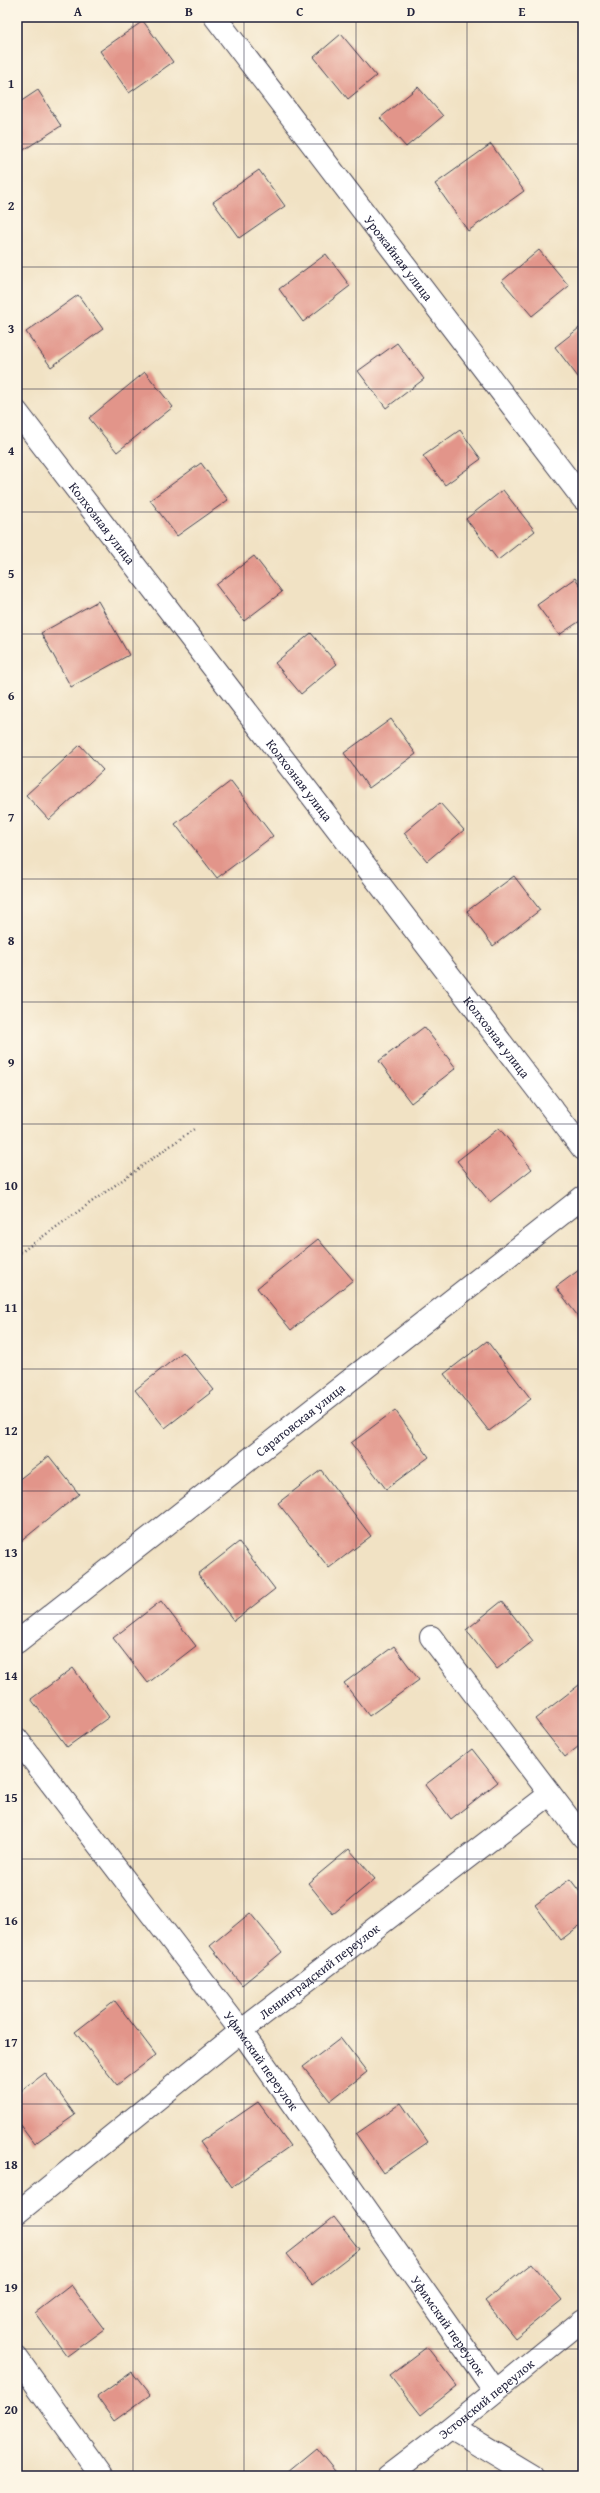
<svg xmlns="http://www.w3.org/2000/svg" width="600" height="2493" viewBox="0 0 600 2493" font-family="'Gentium Book Plus',serif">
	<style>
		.building { fill: #e2958a }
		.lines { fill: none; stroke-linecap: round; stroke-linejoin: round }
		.street-casing { stroke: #413f50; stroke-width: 24 }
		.secondary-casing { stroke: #413f50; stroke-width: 24 }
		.path { stroke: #413f50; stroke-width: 2.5; stroke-dasharray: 1 3; stroke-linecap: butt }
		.street { stroke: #fff; stroke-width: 22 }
		.secondary { stroke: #fff; stroke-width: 22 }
		.grid { fill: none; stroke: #22223b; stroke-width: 1; stroke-opacity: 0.55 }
		.labels { text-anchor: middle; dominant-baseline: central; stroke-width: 3; stroke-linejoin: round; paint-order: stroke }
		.street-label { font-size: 13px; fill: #22223b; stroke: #fcf5e5 }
		.neatline { fill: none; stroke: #22223b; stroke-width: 1.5 }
		.grid-label { font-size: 13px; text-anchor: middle; font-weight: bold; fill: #22223b }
	</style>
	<rect width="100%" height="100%" fill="#fcf5e5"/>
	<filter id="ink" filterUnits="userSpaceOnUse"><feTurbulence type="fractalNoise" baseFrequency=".025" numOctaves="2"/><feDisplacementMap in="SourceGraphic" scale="8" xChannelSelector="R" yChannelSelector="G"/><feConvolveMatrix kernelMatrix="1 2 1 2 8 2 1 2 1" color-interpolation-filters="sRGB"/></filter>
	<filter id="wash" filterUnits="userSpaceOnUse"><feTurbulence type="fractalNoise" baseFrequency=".012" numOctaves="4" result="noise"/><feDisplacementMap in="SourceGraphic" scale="16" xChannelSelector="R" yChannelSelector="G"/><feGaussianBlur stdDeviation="0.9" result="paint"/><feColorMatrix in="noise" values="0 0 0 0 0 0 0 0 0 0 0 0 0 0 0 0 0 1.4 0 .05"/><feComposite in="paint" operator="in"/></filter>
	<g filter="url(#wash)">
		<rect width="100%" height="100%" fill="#f1e2c4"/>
		<g id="blocks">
			<g class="building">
				<polygon points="143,21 173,62 129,93 100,51"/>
				<polygon points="341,34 376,76 348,99 314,57"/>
				<polygon points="418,87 443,116 406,147 380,118"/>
				<polygon points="38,90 61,126 22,151 17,143 17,104"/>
				<polygon points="491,144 524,191 468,231 435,184"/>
				<polygon points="259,170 285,206 239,238 213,202"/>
				<polygon points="539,250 569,286 532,316 502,281"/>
				<polygon points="326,254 350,286 303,322 279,289"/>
				<polygon points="78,295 103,329 51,367 26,332"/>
				<polygon points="583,325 583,373 578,377 555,347"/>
				<polygon points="397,343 424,379 386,408 358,371"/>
				<polygon points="145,372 173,407 117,452 89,418"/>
				<polygon points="460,430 481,459 445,485 423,456"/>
				<polygon points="201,463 228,500 177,536 150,500"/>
				<polygon points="503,490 535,531 498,560 466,519"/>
				<polygon points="254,556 282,592 244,621 216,585"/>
				<polygon points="575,578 583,589 583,619 559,635 537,605"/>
				<polygon points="98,601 129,655 71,687 41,633"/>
				<polygon points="311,633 337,664 301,694 275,663"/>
				<polygon points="391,719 416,754 369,788 344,753"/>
				<polygon points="80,745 103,770 49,820 26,795"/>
				<polygon points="231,781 273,836 217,878 175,824"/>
				<polygon points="440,803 464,830 427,861 404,833"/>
				<polygon points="514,876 540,910 493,946 467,911"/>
				<polygon points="424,1027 456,1068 411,1103 379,1061"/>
				<polygon points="499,1128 532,1169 490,1202 457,1161"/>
				<polygon points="318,1239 353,1280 291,1330 257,1288"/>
				<polygon points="583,1267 583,1323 556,1287"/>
				<polygon points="487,1341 531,1399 489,1431 444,1374"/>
				<polygon points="183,1352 214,1390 165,1428 135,1390"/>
				<polygon points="395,1410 429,1457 386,1489 351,1443"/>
				<polygon points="49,1456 79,1494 19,1543 17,1481"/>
				<polygon points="321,1470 371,1536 329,1568 278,1503"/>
				<polygon points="239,1542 275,1589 234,1621 198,1574"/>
				<polygon points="161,1601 196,1646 148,1683 113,1638"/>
				<polygon points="502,1601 533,1641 497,1669 466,1630"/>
				<polygon points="394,1646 419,1680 369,1716 344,1683"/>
				<polygon points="73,1668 109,1717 67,1747 31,1699"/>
				<polygon points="583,1682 583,1743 565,1757 535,1719"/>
				<polygon points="472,1749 498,1782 451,1819 425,1785"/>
				<polygon points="349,1849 375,1879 333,1914 308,1883"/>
				<polygon points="570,1879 583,1896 583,1923 561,1940 535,1905"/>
				<polygon points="250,1913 282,1952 242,1985 210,1946"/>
				<polygon points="115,2001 156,2055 117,2085 75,2032"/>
				<polygon points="341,2038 367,2072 330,2101 303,2067"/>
				<polygon points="45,2073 75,2115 34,2144 17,2121 17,2094"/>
				<polygon points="258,2102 290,2146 232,2187 200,2142"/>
				<polygon points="401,2103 428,2142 383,2173 356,2134"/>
				<polygon points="334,2217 359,2249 312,2285 287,2254"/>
				<polygon points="532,2263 562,2300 515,2338 485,2301"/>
				<polygon points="71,2285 104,2329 67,2356 35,2313"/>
				<polygon points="427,2347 457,2386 421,2415 390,2375"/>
				<polygon points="132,2372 150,2395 114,2421 97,2397"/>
				<polygon points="316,2448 339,2476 282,2476"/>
			</g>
		</g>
	</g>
	<g filter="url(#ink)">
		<use href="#blocks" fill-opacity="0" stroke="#413f50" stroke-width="1"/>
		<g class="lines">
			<g class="street-casing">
				<g id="street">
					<path id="s1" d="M215,17L583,499"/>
					<path id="s2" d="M17,412L583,1149"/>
					<polyline points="431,1637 583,1837"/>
					<path id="s3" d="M17,1739L241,2031L494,2390"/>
					<path id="s4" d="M17,2213L241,2031L550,1794"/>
					<polyline points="17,2358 102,2476"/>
					<polyline points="452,2428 532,2476"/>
					<path id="s5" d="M388,2476C455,2426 518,2372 583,2320"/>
				</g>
			</g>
			<g class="secondary-casing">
				<g id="secondary">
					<path id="s6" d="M17,1642L583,1197"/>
				</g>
			</g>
			<polyline class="path" points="17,1255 194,1129"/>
			<use href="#street" class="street"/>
			<use href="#secondary" class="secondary"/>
		</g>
	</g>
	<path class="grid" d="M133,17V2476M244,17V2476M356,17V2476M467,17V2476M17,144H583M17,267H583M17,389H583M17,512H583M17,634H583M17,757H583M17,879H583M17,1002H583M17,1124H583M17,1246H583M17,1369H583M17,1491H583M17,1614H583M17,1736H583M17,1859H583M17,1981H583M17,2104H583M17,2226H583M17,2349H583"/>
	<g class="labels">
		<g class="street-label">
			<text stroke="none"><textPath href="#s1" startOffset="303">Урожайная улица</textPath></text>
			<text stroke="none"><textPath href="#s2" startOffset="140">Колхозная улица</textPath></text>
			<text stroke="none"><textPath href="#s2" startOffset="464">Колхозная улица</textPath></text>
			<text stroke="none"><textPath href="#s2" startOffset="788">Колхозная улица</textPath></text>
			<text stroke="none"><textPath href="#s6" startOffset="360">Саратовская улица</textPath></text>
			<text stroke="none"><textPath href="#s4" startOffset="387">Ленинградский переулок</textPath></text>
			<text stroke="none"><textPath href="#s3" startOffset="404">Уфимский переулок</textPath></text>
			<text stroke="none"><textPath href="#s3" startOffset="728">Уфимский переулок</textPath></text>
			<text stroke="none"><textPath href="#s5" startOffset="125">Эстонский переулок</textPath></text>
		</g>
	</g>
	<rect width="600" height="2493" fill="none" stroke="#fcf5e5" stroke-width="44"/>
	<rect x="22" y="22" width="556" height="2449" class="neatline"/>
	<g class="grid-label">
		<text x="78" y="16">A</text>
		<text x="189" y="16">B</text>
		<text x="300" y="16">C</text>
		<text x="411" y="16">D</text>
		<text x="522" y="16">E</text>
		<text x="11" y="88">1</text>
		<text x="11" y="210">2</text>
		<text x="11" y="333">3</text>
		<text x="11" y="455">4</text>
		<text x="11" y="578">5</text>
		<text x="11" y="700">6</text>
		<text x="11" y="822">7</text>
		<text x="11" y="945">8</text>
		<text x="11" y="1067">9</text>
		<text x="11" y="1190">10</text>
		<text x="11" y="1312">11</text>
		<text x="11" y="1435">12</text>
		<text x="11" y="1557">13</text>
		<text x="11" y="1680">14</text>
		<text x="11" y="1802">15</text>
		<text x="11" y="1925">16</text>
		<text x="11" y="2047">17</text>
		<text x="11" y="2169">18</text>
		<text x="11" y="2292">19</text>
		<text x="11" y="2414">20</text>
	</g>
</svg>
